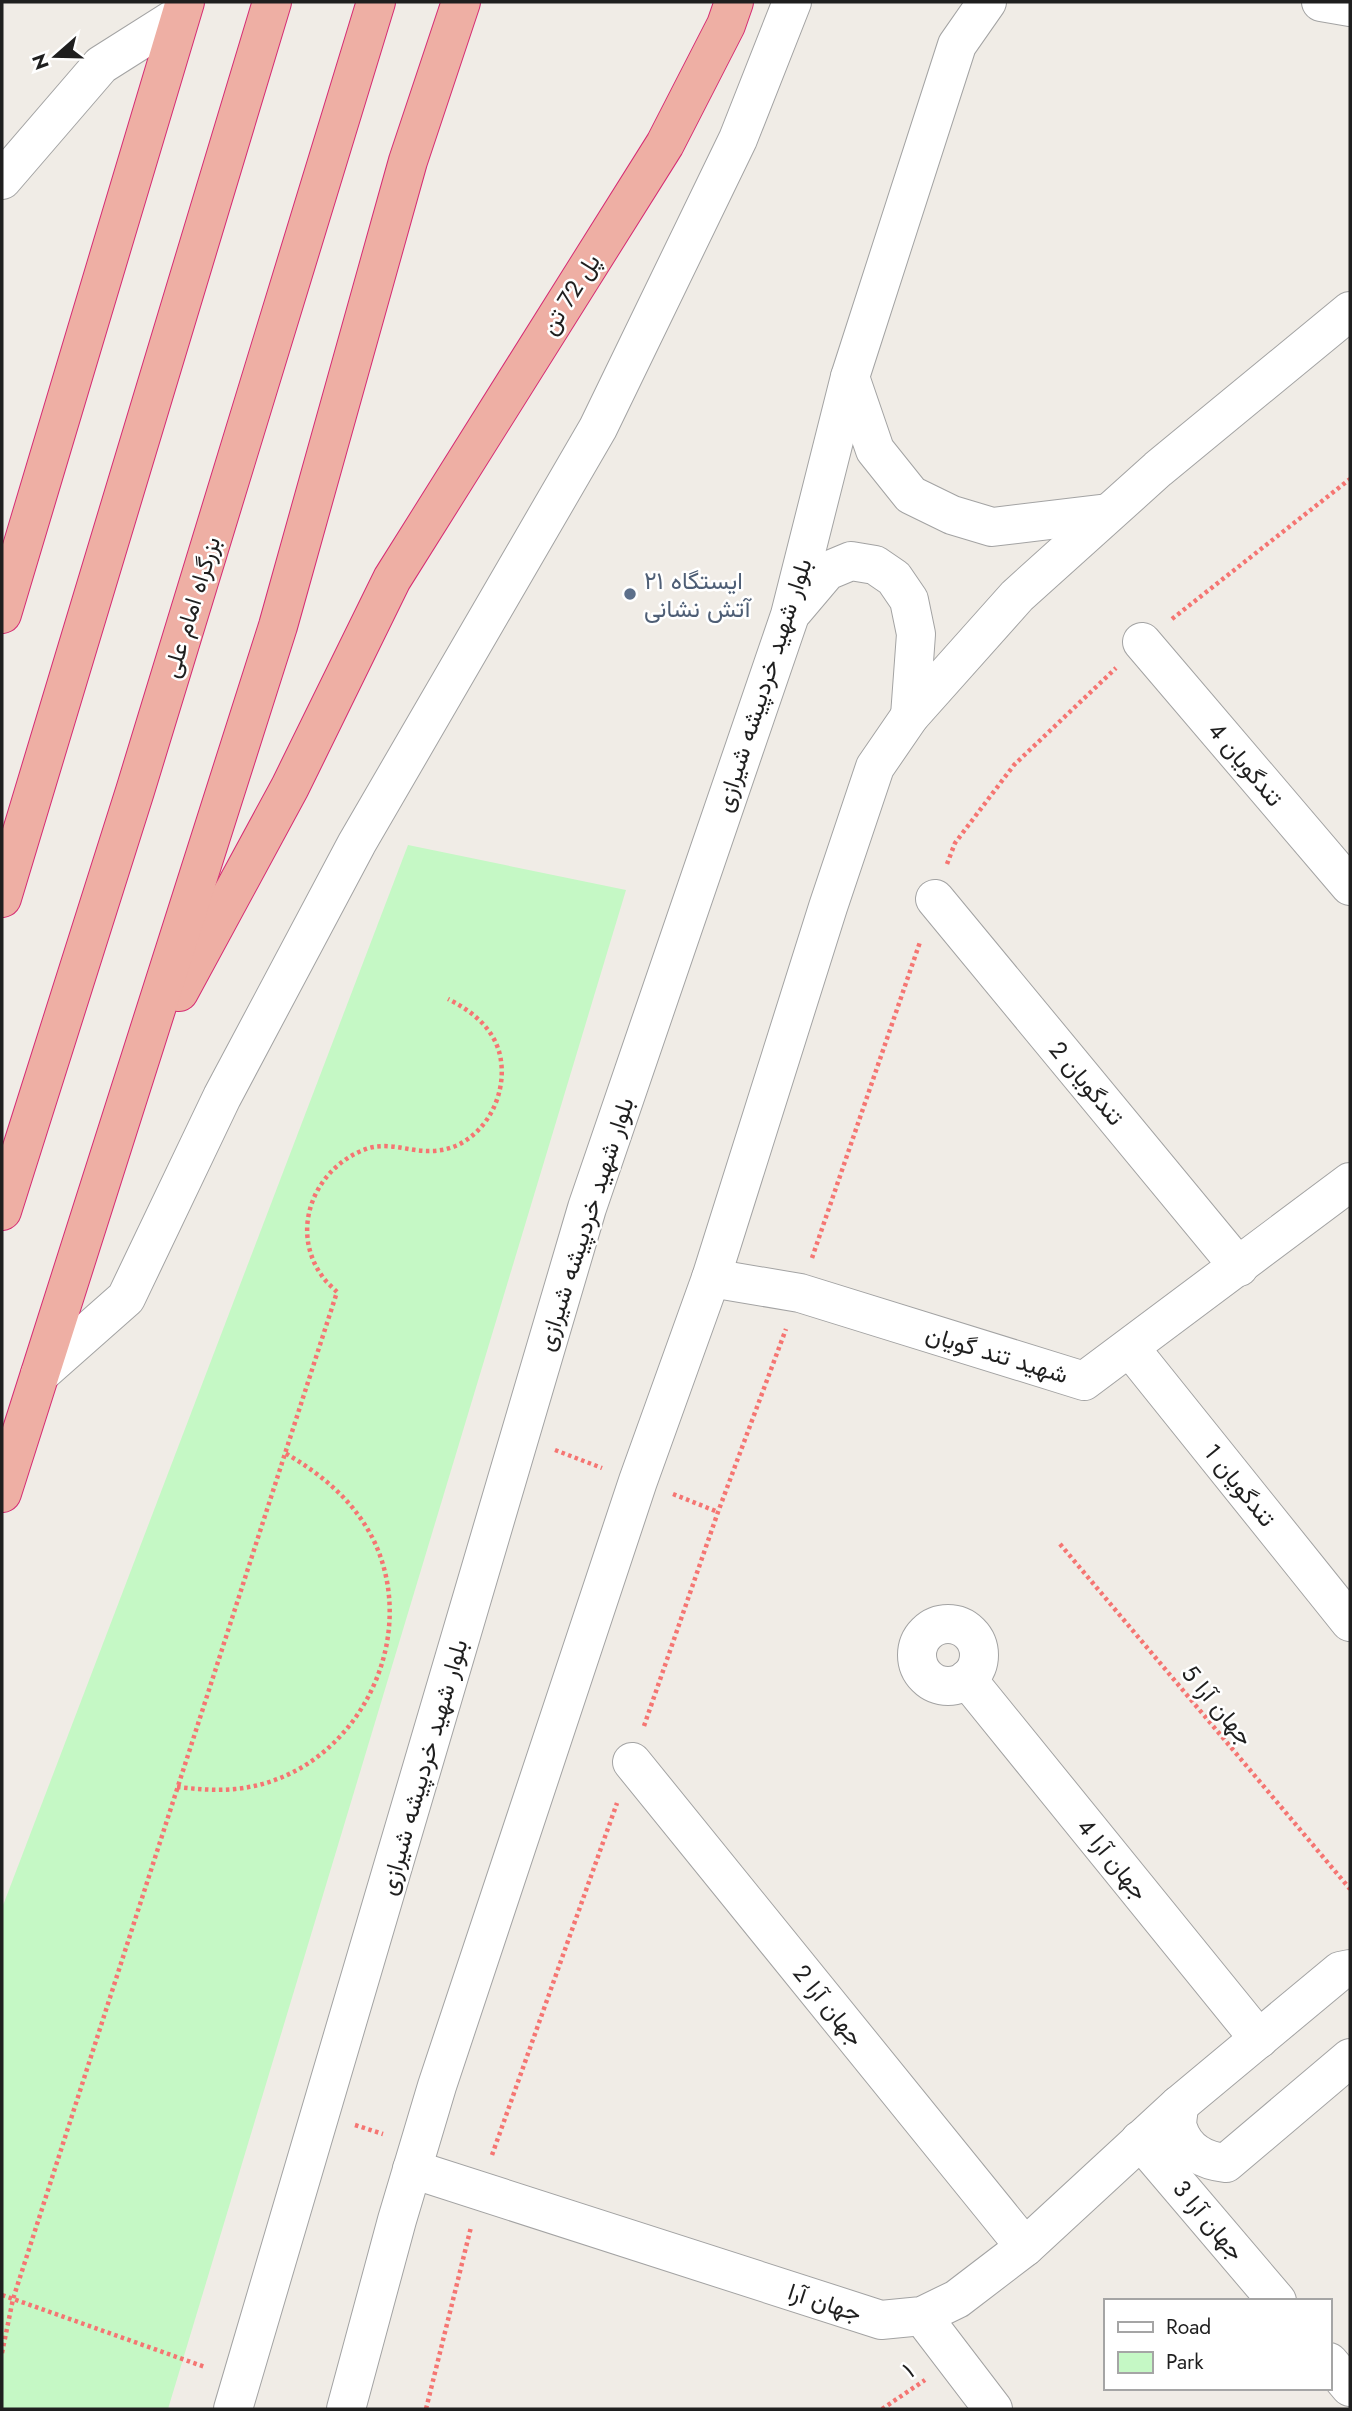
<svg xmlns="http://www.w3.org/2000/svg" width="1352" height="2411" viewBox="0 0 1352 2411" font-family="Jost,Vazirmatn,sans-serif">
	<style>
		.park { fill: #c5f8c5 }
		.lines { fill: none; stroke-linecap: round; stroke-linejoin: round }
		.minor-casing { stroke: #a3a3a3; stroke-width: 40 }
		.tertiary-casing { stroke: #a3a3a3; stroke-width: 40 }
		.trunk-casing { stroke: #d52c73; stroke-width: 40 }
		.path { stroke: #f57572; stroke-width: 4.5; stroke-dasharray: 3.5 3.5; stroke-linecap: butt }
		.minor { stroke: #fff; stroke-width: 38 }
		.tertiary { stroke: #fff; stroke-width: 38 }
		.trunk { stroke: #eeafa4; stroke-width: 38 }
		.service-dot { fill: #5c6f8a; stroke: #fff; stroke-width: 2.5 }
		.labels { text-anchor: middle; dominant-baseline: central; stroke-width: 5; stroke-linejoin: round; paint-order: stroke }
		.street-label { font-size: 24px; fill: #1f1f1f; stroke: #fff }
		.service-label { font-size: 24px; fill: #4e5e75; stroke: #fff; text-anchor: start }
	</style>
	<rect width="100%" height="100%" fill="#f0ece6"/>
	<polygon class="park" points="408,845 626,890 168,2409 2,2409 2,1908"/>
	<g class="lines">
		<g class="minor-casing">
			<g id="minor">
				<polyline points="2,180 101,65 180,15"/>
				<polyline points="1142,642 1350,886"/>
				<polyline points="935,899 1239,1267"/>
				<polyline points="711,1278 800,1293 1084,1381 1350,1182"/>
				<polyline points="1130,1348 1350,1622"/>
				<circle cx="948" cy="1655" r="31"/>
				<polyline points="967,1679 1259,2039"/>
				<polyline points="632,1762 1025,2247"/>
				<path d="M1179,2105C1179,2112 1176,2122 1178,2128C1185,2151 1205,2161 1226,2163L1350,2058"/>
				<polyline points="1140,2140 1277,2301"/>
				<polyline points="412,2169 881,2320 922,2316 957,2299 1025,2247 1179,2105 1340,1971 1350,1969"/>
				<polyline points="922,2316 993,2409"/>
				<polyline points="1329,2362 1350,2387"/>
			</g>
		</g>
		<g class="tertiary-casing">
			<g id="tertiary">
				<polyline points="1321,2 1350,7"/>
				<polyline points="850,377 875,450 911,495 952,515 992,527 1108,513"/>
				<polyline points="794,610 827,571 851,561 875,565 894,578 909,600 916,634 910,716"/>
				<polyline points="40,1374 126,1298 222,1097 357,843 598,428 738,139 792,2"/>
				<polyline points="233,2409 587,1208 790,615 850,377 957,45 987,2"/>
				<polyline points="346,2409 397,2220 437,2086 638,1481 711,1278 828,907 875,767 910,716 1017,596 1158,469 1350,311"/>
			</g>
		</g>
		<g class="trunk-casing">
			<g id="trunk">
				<polyline points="2,614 185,2"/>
				<polyline points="2,898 272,2"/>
				<polyline points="179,992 290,787 392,579 665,144 726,25 734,2"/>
				<polyline points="2,1211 135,791 376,2"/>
				<polyline points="2,1493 278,626 408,161 461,2"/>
			</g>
		</g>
		<g class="path">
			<polyline points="1172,619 1350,479"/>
			<polyline points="947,864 955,843 1014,765 1116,668"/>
			<polyline points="812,1258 920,942"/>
			<polyline points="555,1450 602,1468"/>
			<polyline points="673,1494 718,1512"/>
			<polyline points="1060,1544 1350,1889"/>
			<polyline points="644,1726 718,1512 786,1329"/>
			<path d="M177,1787C197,1789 216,1791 235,1789C353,1778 425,1641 372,1537C352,1499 321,1474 285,1453"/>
			<polyline points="355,2125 383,2134"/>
			<polyline points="492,2155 617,1803"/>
			<polyline points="2,2295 205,2367"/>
			<path d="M2,2353L13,2299L337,1292C332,1287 326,1282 322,1276C288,1228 316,1165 369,1148C391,1142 410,1152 432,1151C477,1150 507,1103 501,1061C497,1031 474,1012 448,999"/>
			<polyline points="426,2409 471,2227"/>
			<polyline points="882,2409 925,2380"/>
		</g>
		<use href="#minor" class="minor"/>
		<use href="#tertiary" class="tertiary"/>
		<use href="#trunk" class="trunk"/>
	</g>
	<circle class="service-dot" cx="630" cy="594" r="7"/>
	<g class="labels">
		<g class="street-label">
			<text transform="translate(570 294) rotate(-58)">پل 72 تن</text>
			<text transform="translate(191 607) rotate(-73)">بزرگراه امام علی</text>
			<text transform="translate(763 685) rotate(-72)">بلوار شهید خردپیشه شیرازی</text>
			<text transform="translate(1246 764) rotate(50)">تندگویان 4</text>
			<text transform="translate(1087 1083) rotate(50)">تندگویان 2</text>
			<text transform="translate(585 1224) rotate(-72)">بلوار شهید خردپیشه شیرازی</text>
			<text transform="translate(997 1354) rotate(17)">شهید تند گویان</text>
			<text transform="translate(1240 1485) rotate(51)">تندگویان 1</text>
			<text transform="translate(1218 1705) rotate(50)">جهان آرا 5</text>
			<text transform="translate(423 1767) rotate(-74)">بلوار شهید خردپیشه شیرازی</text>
			<text transform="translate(1113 1859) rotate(51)">جهان آرا 4</text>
			<text transform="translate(829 2005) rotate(51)">جهان آرا 2</text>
			<text transform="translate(1209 2220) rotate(50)">جهان آرا 3</text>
			<text transform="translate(825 2302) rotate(18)">جهان آرا</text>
			<text transform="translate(908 2370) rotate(-35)">۱</text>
		</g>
		<g class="service-label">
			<text x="644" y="580">ایستگاه ۲۱<tspan x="644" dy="28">آتش نشانی</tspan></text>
		</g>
	</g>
	<rect width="1352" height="2411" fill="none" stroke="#1f1f1f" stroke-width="7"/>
	<rect x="1104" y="2299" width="228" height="91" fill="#ffffff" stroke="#a5a5a5" stroke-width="2"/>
	<rect x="1118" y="2322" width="35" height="10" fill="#ffffff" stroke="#a5a5a5" stroke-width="2"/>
	<text x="1166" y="2334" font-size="21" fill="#1f1f1f">Road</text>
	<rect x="1118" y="2352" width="35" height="21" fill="#c5f8c5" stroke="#a5a5a5" stroke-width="2"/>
	<text x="1166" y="2369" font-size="21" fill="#1f1f1f">Park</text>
	<g transform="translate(56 56) rotate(250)" stroke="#ffffff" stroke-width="5" paint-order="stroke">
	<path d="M0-5L12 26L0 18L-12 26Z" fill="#1f1f1f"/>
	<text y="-10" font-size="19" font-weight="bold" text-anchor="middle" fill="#1f1f1f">N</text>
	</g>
</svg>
